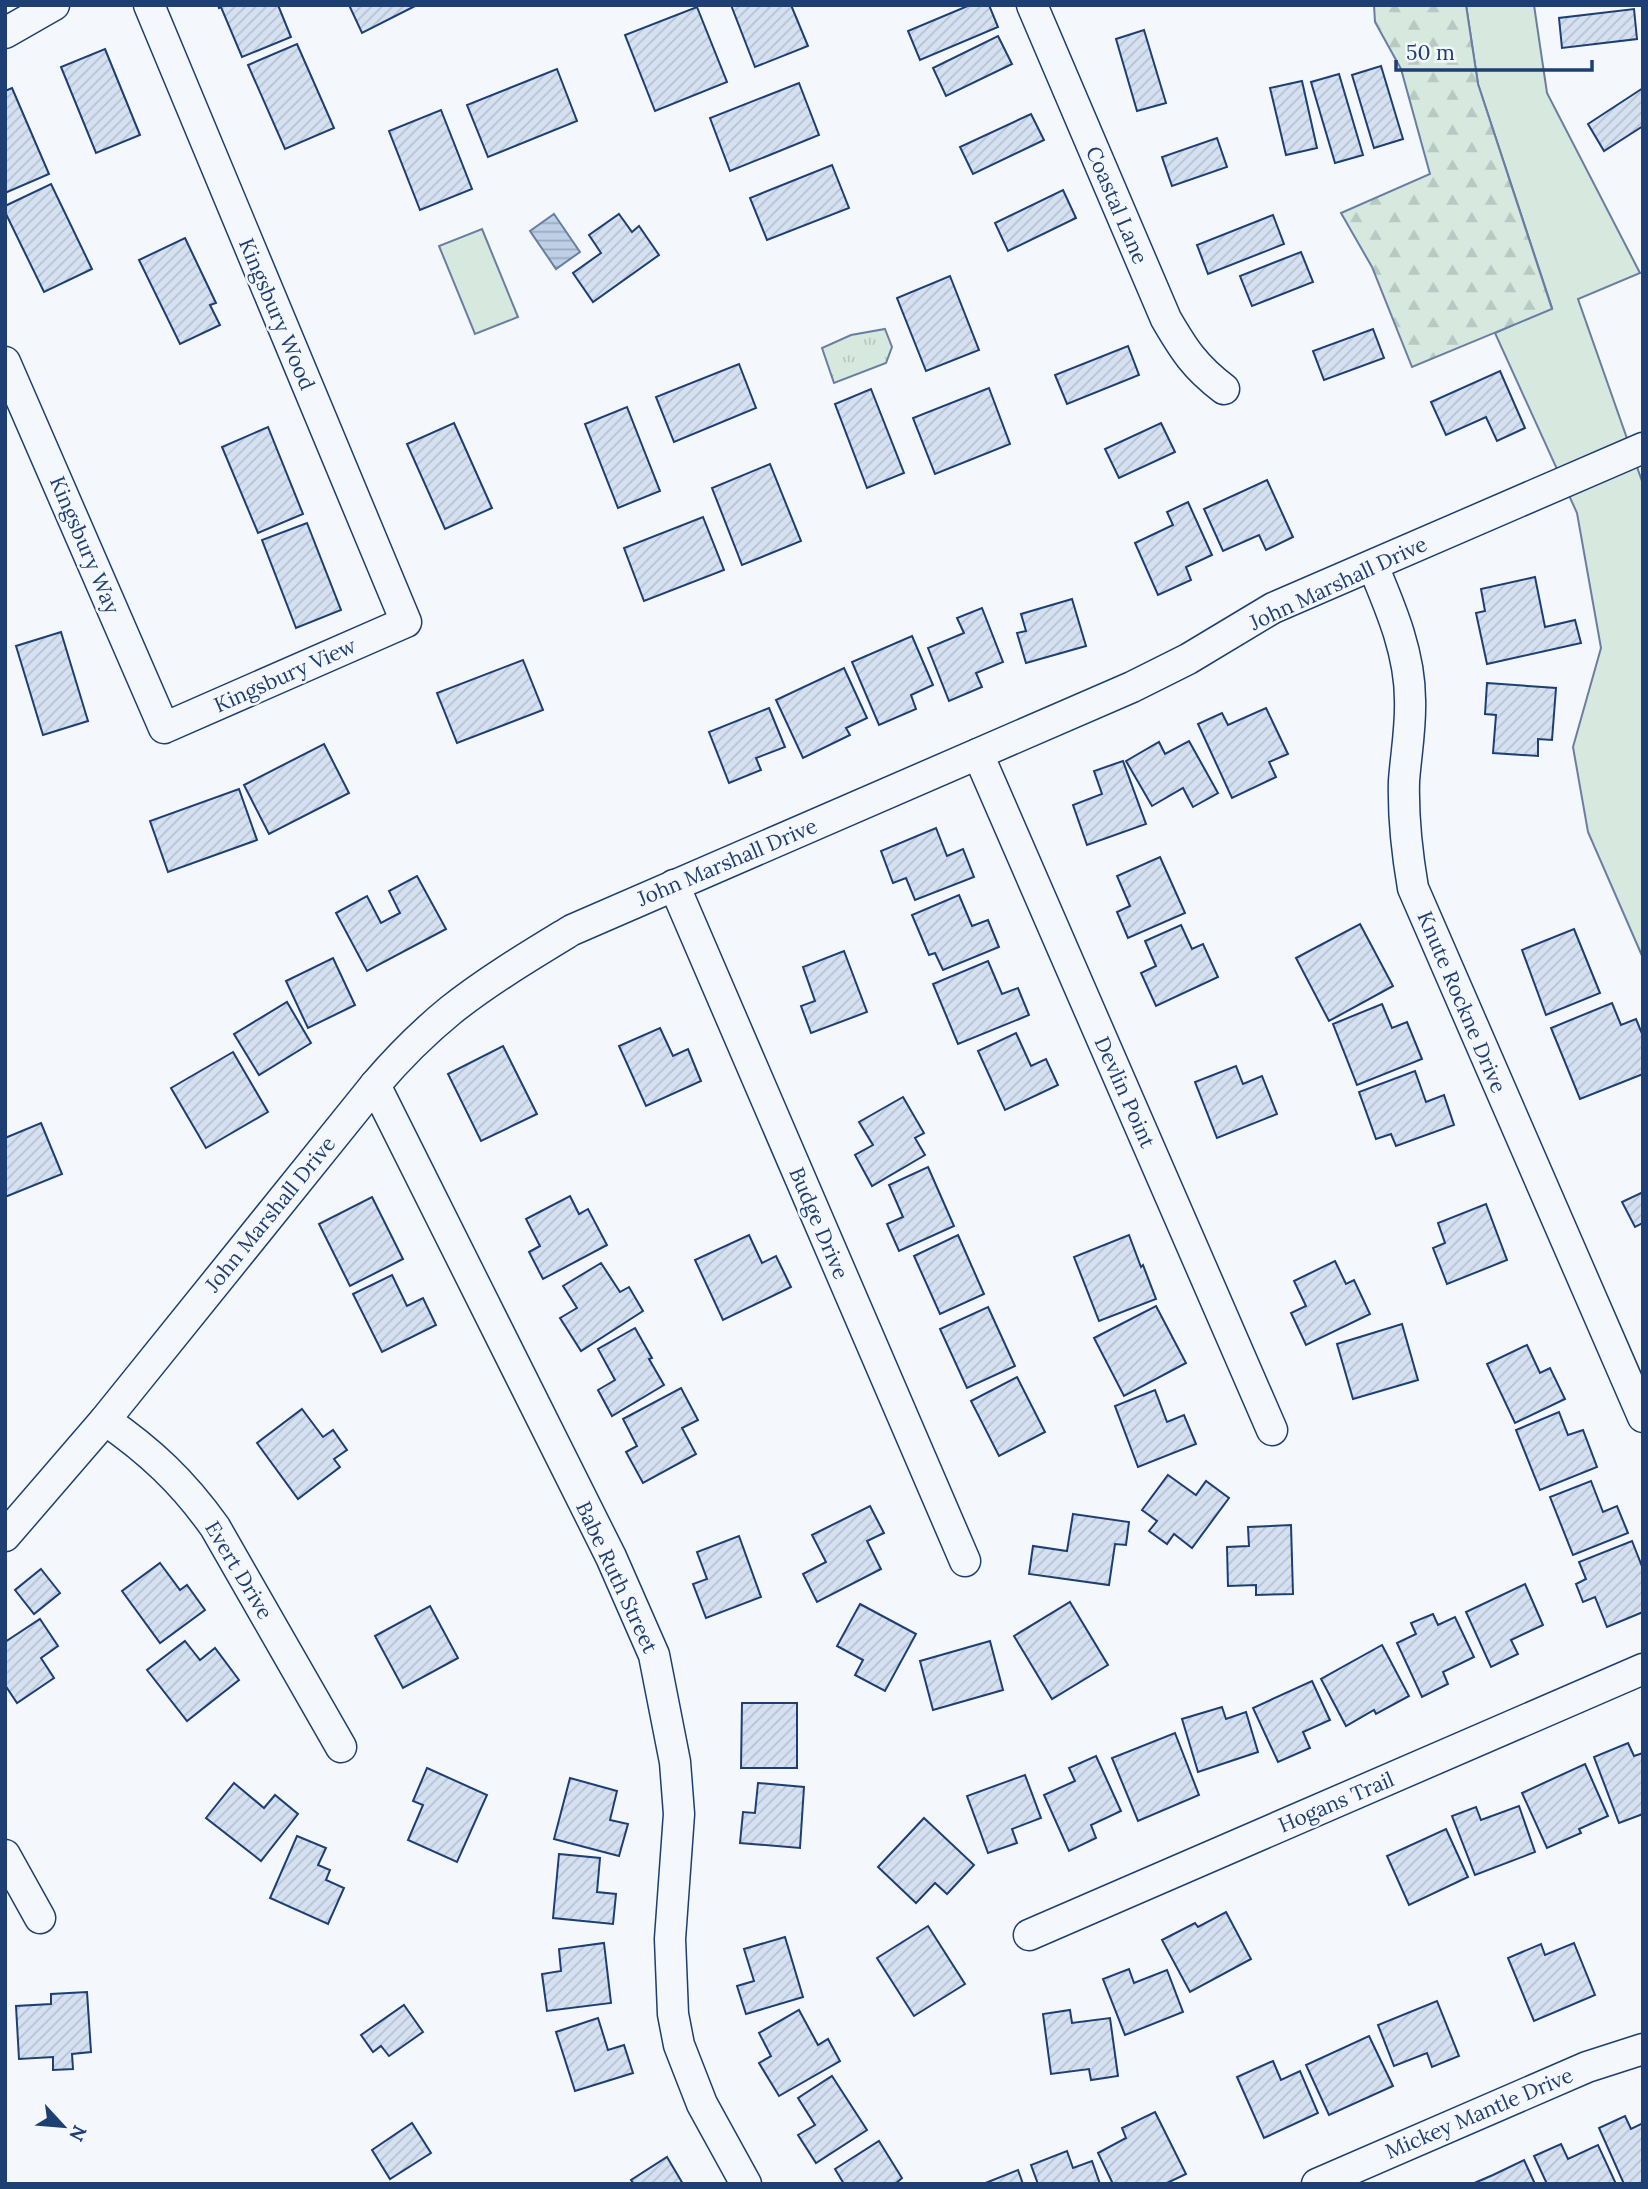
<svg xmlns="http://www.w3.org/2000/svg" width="1648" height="2189" viewBox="0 0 1648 2189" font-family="Lora,serif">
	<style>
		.grass { fill: #d7e8df; stroke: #687fa3; stroke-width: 2 }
		.forest { fill: url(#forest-firs); stroke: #687fa3; stroke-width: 2 }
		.park { fill: url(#park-tufts); stroke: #687fa3; stroke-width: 2 }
		.water { fill: url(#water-rules); stroke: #687fa3; stroke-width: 2 }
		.building { fill: url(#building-hatch); stroke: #1d3f73; stroke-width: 2 }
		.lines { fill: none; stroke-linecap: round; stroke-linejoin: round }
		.minor-casing { stroke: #1d3f73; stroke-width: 33 }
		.minor { stroke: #f4f7fb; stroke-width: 30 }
		.labels { text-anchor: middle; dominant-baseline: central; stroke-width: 5; stroke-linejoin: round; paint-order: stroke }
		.street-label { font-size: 21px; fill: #1d3f73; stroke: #f4f7fb }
	</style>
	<defs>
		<pattern id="forest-firs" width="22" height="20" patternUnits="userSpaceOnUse" patternTransform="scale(1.75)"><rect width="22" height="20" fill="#d7e8df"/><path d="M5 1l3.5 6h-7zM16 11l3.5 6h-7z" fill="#b8c8c3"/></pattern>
		<pattern id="park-tufts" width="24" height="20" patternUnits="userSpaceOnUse" patternTransform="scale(1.75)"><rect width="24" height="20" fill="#d7e8df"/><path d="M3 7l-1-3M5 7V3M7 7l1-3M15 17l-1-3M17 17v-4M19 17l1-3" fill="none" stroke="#b8c8c3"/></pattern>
		<pattern id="water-rules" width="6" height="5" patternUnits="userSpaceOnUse" patternTransform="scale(1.75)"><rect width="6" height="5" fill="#bed0e5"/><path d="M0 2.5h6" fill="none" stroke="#9aaabe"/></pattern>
		<pattern id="building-hatch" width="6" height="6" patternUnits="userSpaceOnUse" patternTransform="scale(1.75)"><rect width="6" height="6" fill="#d5e0f0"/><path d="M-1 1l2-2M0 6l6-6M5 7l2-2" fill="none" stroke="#b6c1d1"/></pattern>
	</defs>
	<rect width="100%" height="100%" fill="#f4f7fb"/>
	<g class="grass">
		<polygon points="1466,5 1534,5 1547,93 1640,273 1578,299 1643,484 1643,958 1588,832 1573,747 1601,648 1577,513 1495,333 1552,308 1478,84"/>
		<polygon points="482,229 518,317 475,334 439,246"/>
	</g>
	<polygon class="forest" points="1374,5 1466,5 1478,84 1552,309 1412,367 1372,267 1341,213 1430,174 1401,69 1375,22"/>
	<polygon class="park" points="885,329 892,347 886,363 834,383 822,348 851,335"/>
	<polygon class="water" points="554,214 580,252 556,269 530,231"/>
	<g class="building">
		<polygon points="218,5 278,5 291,37 242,57 221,7 219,8"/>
		<polygon points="349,5 417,5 362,33"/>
		<polygon points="731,5 791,5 808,46 755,67"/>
		<polygon points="970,5 989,5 998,27 920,60 908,31"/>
		<polygon points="697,7 727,82 655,111 625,35"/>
		<polygon points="1634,9 1637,39 1562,48 1559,18"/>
		<polygon points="1144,30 1166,103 1137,111 1116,39"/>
		<polygon points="998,36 1012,64 946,96 933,68"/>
		<polygon points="297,44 334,128 285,149 248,65"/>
		<polygon points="105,49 140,135 96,153 61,67"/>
		<polygon points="1381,66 1403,139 1374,148 1352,75"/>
		<polygon points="557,69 577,121 488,157 467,105"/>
		<polygon points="1339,74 1363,155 1335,163 1311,82"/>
		<polygon points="1302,81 1317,148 1286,155 1270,88"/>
		<polygon points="799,83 819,135 730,171 710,118"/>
		<polygon points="12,88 49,174 5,193 5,91"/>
		<polygon points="1643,88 1643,126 1604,151 1588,124"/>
		<polygon points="441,110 472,189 420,210 389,131"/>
		<polygon points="1031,114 1044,140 973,174 960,147"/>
		<polygon points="1217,138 1227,167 1172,186 1162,157"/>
		<polygon points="832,165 849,208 767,240 750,198"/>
		<polygon points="51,184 92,269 44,292 5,212 5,206"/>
		<polygon points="1063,190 1076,218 1008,251 995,223"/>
		<polygon points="619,214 632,232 639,226 659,255 593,302 573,273 601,253 589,235"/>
		<polygon points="1273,215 1284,244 1208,274 1197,245"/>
		<polygon points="185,238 216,303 210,305 220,325 180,344 139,260"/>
		<polygon points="1301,252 1313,282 1252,306 1240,276"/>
		<polygon points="950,276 979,350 926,371 897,298"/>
		<polygon points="1373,329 1384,358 1324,380 1313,351"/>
		<polygon points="1128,346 1139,375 1067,404 1055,375"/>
		<polygon points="739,364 756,408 674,442 656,397"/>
		<polygon points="1500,371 1525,428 1497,441 1486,417 1446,435 1431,402"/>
		<polygon points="989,388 1010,444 935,474 913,418"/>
		<polygon points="871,389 904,473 867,488 835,404"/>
		<polygon points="627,407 660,491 618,508 585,424"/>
		<polygon points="454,423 492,508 445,529 407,444"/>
		<polygon points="1161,423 1175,452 1119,478 1105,449"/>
		<polygon points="268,427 303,514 258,533 222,447"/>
		<polygon points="770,464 801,541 742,565 712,488"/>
		<polygon points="1267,480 1293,537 1266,550 1259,535 1223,551 1204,509"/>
		<polygon points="1188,502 1212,555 1186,567 1191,580 1158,595 1135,543 1173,525 1167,512"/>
		<polygon points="703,517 724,570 644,601 624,548"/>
		<polygon points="307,523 341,610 296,628 262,540"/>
		<polygon points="1535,577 1545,627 1575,620 1581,643 1487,664 1476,613 1485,611 1481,589"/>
		<polygon points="1072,599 1086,646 1026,663 1017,633 1026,631 1021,614"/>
		<polygon points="982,608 1003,662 976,673 982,687 949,701 928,648 964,633 957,618"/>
		<polygon points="61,632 88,721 43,735 16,646"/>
		<polygon points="912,636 933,685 911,695 916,709 879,725 852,662"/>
		<polygon points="523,660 543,710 457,743 437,693"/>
		<polygon points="844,668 867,718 846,728 850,735 803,758 776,700"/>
		<polygon points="1487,683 1556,688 1552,740 1538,739 1538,756 1493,753 1496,715 1485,714"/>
		<polygon points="769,708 785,747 756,758 761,770 729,783 709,732"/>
		<polygon points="1266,708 1288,754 1269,762 1276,777 1232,798 1198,724 1222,713 1228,725"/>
		<polygon points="1189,741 1218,793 1193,807 1183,788 1152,806 1126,761 1159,742 1165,754"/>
		<polygon points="324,744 349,793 269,834 244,785"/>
		<polygon points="1123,761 1146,824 1087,845 1073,805 1102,794 1094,771"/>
		<polygon points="239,789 257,840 168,872 150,821"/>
		<polygon points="936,828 947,856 963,849 974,877 915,900 906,878 893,883 881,851"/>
		<polygon points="1160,857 1185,913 1128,938 1117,912 1130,906 1117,876"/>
		<polygon points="417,876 446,929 367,971 336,913 367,896 381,923 400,913 389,891"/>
		<polygon points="959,895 972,926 988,920 999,947 943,970 935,953 929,955 912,915"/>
		<polygon points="1360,924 1393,986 1329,1021 1296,958"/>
		<polygon points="1181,925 1192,949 1203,944 1218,977 1156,1006 1141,973 1156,966 1145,941"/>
		<polygon points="1574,929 1600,993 1546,1015 1522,950"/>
		<polygon points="844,951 867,1012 811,1033 801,1006 815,1001 803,967"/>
		<polygon points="333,958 355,1005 308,1028 286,981"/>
		<polygon points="988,961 1002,994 1018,988 1029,1015 958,1044 933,984"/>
		<polygon points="287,1002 311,1043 259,1075 234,1034"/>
		<polygon points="1612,1003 1621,1025 1636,1019 1643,1036 1643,1074 1580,1099 1551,1028"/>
		<polygon points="1382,1004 1392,1028 1407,1022 1422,1059 1357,1085 1333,1024"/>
		<polygon points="660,1028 673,1056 688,1049 701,1081 646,1106 619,1046"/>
		<polygon points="1016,1033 1031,1066 1046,1059 1058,1085 1005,1110 978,1051"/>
		<polygon points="503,1046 537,1114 481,1141 448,1074"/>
		<polygon points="233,1052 268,1112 206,1148 171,1088"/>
		<polygon points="1236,1066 1243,1084 1262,1076 1277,1114 1217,1138 1195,1082"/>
		<polygon points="1415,1071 1426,1102 1444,1095 1454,1125 1396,1146 1391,1134 1376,1139 1359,1092"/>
		<polygon points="903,1097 924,1133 915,1138 925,1155 872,1186 855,1155 873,1145 859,1122"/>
		<polygon points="41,1123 62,1174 5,1197 5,1138"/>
		<polygon points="928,1167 954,1226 899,1251 887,1224 903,1217 889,1185"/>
		<polygon points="1643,1192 1643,1223 1635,1227 1622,1202"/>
		<polygon points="570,1196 579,1214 588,1209 607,1245 543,1279 529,1252 540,1246 526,1219"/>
		<polygon points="372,1197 403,1259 350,1286 319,1224"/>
		<polygon points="1486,1204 1507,1260 1447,1284 1433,1248 1445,1243 1438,1223"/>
		<polygon points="749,1235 762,1263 776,1256 791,1287 723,1320 695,1260"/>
		<polygon points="958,1235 984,1294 940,1314 914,1256"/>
		<polygon points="1129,1235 1141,1267 1143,1265 1156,1299 1099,1321 1074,1257"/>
		<polygon points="1335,1261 1346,1284 1354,1280 1370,1314 1306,1345 1291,1313 1306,1306 1294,1281"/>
		<polygon points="601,1263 620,1292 629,1287 643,1311 581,1351 560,1318 577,1308 563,1286"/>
		<polygon points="392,1275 407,1306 423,1298 436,1325 382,1352 353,1294"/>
		<polygon points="1156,1306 1186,1363 1124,1396 1094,1338"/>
		<polygon points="988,1307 1015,1366 967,1388 940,1329"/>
		<polygon points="1402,1324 1418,1380 1353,1399 1337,1344"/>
		<polygon points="635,1328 652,1358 649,1359 664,1385 612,1416 598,1390 615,1380 598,1349"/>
		<polygon points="1527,1345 1540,1373 1550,1368 1565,1399 1515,1423 1487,1364"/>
		<polygon points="1017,1377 1045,1432 999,1456 971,1401"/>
		<polygon points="681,1388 698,1420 682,1428 696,1454 643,1483 626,1452 637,1446 623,1419"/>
		<polygon points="1155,1390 1167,1422 1184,1415 1196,1444 1138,1467 1115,1406"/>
		<polygon points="302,1409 323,1437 333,1430 347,1450 334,1459 340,1467 298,1499 257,1443"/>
		<polygon points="1559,1412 1568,1435 1583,1430 1597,1467 1540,1490 1516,1430"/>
		<polygon points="1168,1475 1196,1495 1206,1481 1229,1498 1192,1548 1174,1534 1167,1544 1149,1531 1157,1521 1142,1510"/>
		<polygon points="1591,1481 1603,1512 1617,1506 1628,1533 1573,1555 1550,1497"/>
		<polygon points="870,1506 884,1533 867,1541 881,1569 817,1602 803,1574 826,1562 812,1535"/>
		<polygon points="1073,1514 1129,1522 1126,1545 1115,1544 1109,1585 1029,1574 1033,1546 1067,1551"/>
		<polygon points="1291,1525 1293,1594 1256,1595 1256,1585 1228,1586 1227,1547 1249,1546 1248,1527"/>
		<polygon points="739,1536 761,1597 706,1618 693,1584 707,1579 697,1552"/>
		<polygon points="1632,1541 1643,1569 1643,1612 1607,1627 1595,1597 1583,1602 1576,1584 1586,1579 1579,1562"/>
		<polygon points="160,1563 180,1590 187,1585 205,1610 160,1643 122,1591"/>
		<polygon points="41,1569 60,1593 34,1614 15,1590"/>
		<polygon points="1525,1584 1543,1625 1511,1640 1518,1654 1491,1667 1466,1612"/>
		<polygon points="1070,1602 1108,1665 1052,1699 1014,1636"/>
		<polygon points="860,1604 916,1634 885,1691 855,1675 863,1660 837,1646"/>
		<polygon points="430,1606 458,1658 403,1688 375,1636"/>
		<polygon points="1433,1614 1438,1625 1455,1617 1474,1657 1443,1672 1448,1684 1422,1697 1397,1643 1416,1634 1411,1623"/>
		<polygon points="40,1619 58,1646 41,1658 54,1678 17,1703 5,1685 5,1642"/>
		<polygon points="185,1641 200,1660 215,1648 239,1680 187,1721 147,1670"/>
		<polygon points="990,1641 1003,1690 933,1710 920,1661"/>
		<polygon points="1382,1645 1409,1696 1376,1714 1374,1710 1346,1726 1321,1679"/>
		<polygon points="1312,1681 1330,1720 1303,1732 1310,1748 1278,1762 1253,1708"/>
		<polygon points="742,1703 797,1703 797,1768 741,1768"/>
		<polygon points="1222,1707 1226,1719 1246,1712 1258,1752 1198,1772 1182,1719"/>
		<polygon points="1175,1733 1199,1795 1138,1821 1112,1758"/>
		<polygon points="1628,1743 1634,1756 1643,1753 1643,1814 1619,1823 1594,1757"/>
		<polygon points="1096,1756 1121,1811 1091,1825 1096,1838 1069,1851 1044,1795 1075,1781 1069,1768"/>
		<polygon points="1585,1764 1608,1816 1579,1829 1581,1833 1547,1848 1522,1793"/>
		<polygon points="427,1768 487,1795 457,1862 408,1840 423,1805 413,1801"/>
		<polygon points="1025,1775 1041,1818 1012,1829 1017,1843 988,1853 967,1796"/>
		<polygon points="570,1778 617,1791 610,1820 628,1824 619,1856 554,1839"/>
		<polygon points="234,1783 264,1808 275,1795 298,1814 261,1861 206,1818"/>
		<polygon points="758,1783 804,1787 800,1848 740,1843 743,1812 755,1813"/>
		<polygon points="1519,1806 1535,1852 1475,1875 1452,1816 1476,1807 1481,1820"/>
		<polygon points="924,1818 974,1865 947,1894 935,1883 916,1903 878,1867"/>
		<polygon points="1446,1829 1468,1877 1409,1905 1387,1856"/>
		<polygon points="297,1836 326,1848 318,1865 330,1870 326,1880 344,1888 328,1924 270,1898"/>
		<polygon points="559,1854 600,1858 597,1892 616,1894 613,1924 553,1918"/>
		<polygon points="1226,1912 1251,1959 1190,1992 1162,1940 1195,1923 1198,1927"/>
		<polygon points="928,1926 965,1984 914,2016 877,1958"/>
		<polygon points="785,1937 803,1997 746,2014 737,1986 754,1981 744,1949"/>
		<polygon points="604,1943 611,2003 547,2011 542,1974 561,1971 559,1949"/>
		<polygon points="1574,1943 1595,1995 1534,2021 1508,1958 1541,1944 1545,1955"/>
		<polygon points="1129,1969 1134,1983 1167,1970 1183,2012 1125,2035 1103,1979"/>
		<polygon points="87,1992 91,2052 72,2054 73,2069 53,2070 53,2057 19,2059 16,2006 51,2004 51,1994"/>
		<polygon points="1437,2001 1459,2056 1432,2067 1427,2053 1394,2066 1378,2025"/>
		<polygon points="404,2005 423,2032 389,2056 381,2046 373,2052 361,2035"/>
		<polygon points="799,2010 818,2045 828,2039 840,2061 779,2096 759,2063 771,2056 759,2033"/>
		<polygon points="1070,2010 1072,2023 1110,2018 1118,2076 1091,2080 1089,2069 1051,2074 1043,2014"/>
		<polygon points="598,2018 608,2050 624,2045 633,2073 575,2091 556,2032"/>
		<polygon points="1369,2036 1393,2086 1329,2115 1306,2065"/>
		<polygon points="1273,2061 1281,2080 1300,2071 1318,2113 1264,2138 1237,2077"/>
		<polygon points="832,2076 867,2130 816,2163 798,2135 815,2125 798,2098"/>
		<polygon points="1155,2112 1186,2174 1165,2184 1113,2184 1098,2153 1126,2138 1122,2128"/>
		<polygon points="1625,2116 1631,2129 1643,2123 1643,2184 1624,2184 1599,2128"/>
		<polygon points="412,2123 431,2153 390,2179 372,2150"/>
		<polygon points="879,2141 902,2178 895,2184 844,2184 835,2169"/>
		<polygon points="1561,2144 1568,2159 1598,2145 1616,2184 1547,2184 1534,2156"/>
		<polygon points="1067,2151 1073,2168 1092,2161 1100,2184 1038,2184 1031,2165"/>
		<polygon points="667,2157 683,2184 634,2184 631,2180"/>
		<polygon points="1524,2160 1535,2184 1472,2184 1493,2175"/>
		<polygon points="1018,2170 1023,2184 983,2184"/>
	</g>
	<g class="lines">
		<g class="minor-casing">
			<g id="minor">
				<path d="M1032,5L1166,319C1184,350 1195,367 1224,389"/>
				<polyline points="5,33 54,5"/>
				<polyline points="5,362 164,728 406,622 149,5"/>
				<path d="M1373,566C1391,609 1410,653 1410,700C1411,727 1406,754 1404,781C1403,817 1407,853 1413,888L1643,1417"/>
				<polyline points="978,754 1272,1430"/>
				<polyline points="674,885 965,1561"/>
				<polyline points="375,1085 611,1557 654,1655 675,1762 679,1814 670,1939 673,2014 679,2045 702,2104 746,2184"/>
				<path d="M105,1420C150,1451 183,1482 215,1527L341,1747"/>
				<path d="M5,1536L105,1420L375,1085C398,1058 424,1032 451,1010C489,980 531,955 572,930L1132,687L1188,659L1273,608L1643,448"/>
				<polyline points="5,1855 40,1918"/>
				<polyline points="1029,1935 1643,1669"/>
				<polyline points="1317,2184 1587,2067 1643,2049"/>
			</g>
		</g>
		<use href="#minor" class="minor"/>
	</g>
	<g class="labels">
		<g class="street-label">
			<text transform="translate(1117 205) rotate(67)">Coastal Lane</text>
			<text transform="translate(277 314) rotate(67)">Kingsbury Wood</text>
			<text transform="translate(85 545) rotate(67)">Kingsbury Way</text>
			<text transform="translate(1338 583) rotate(-25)">John Marshall Drive</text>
			<text transform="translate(285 675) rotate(-24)">Kingsbury View</text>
			<text transform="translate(727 862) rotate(-23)">John Marshall Drive</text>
			<text transform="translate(1462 1002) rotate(67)">Knute Rockne Drive</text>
			<text transform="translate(1125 1092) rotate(66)">Devlin Point</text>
			<text transform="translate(270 1214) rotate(-51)">John Marshall Drive</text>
			<text transform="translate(819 1223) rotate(67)">Budge Drive</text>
			<text transform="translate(239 1570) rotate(59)">Evert Drive</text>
			<text transform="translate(617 1577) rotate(65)">Babe Ruth Street</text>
			<text transform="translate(1336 1802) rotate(-23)">Hogans Trail</text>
			<text transform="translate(1479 2113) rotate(-23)">Mickey Mantle Drive</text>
		</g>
	</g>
	<rect width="1648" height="2189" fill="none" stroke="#1d3f73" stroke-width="14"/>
	<g transform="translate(63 2126) rotate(116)" stroke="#f4f7fb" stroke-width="5" paint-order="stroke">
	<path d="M0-5L12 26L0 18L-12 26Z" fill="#1d3f73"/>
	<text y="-10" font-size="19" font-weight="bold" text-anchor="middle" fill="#1d3f73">N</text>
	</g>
	<path d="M1396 60v10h196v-10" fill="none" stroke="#1d3f73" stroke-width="3.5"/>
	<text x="1406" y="60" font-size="21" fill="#1d3f73" stroke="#f4f7fb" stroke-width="5" paint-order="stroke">50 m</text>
</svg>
